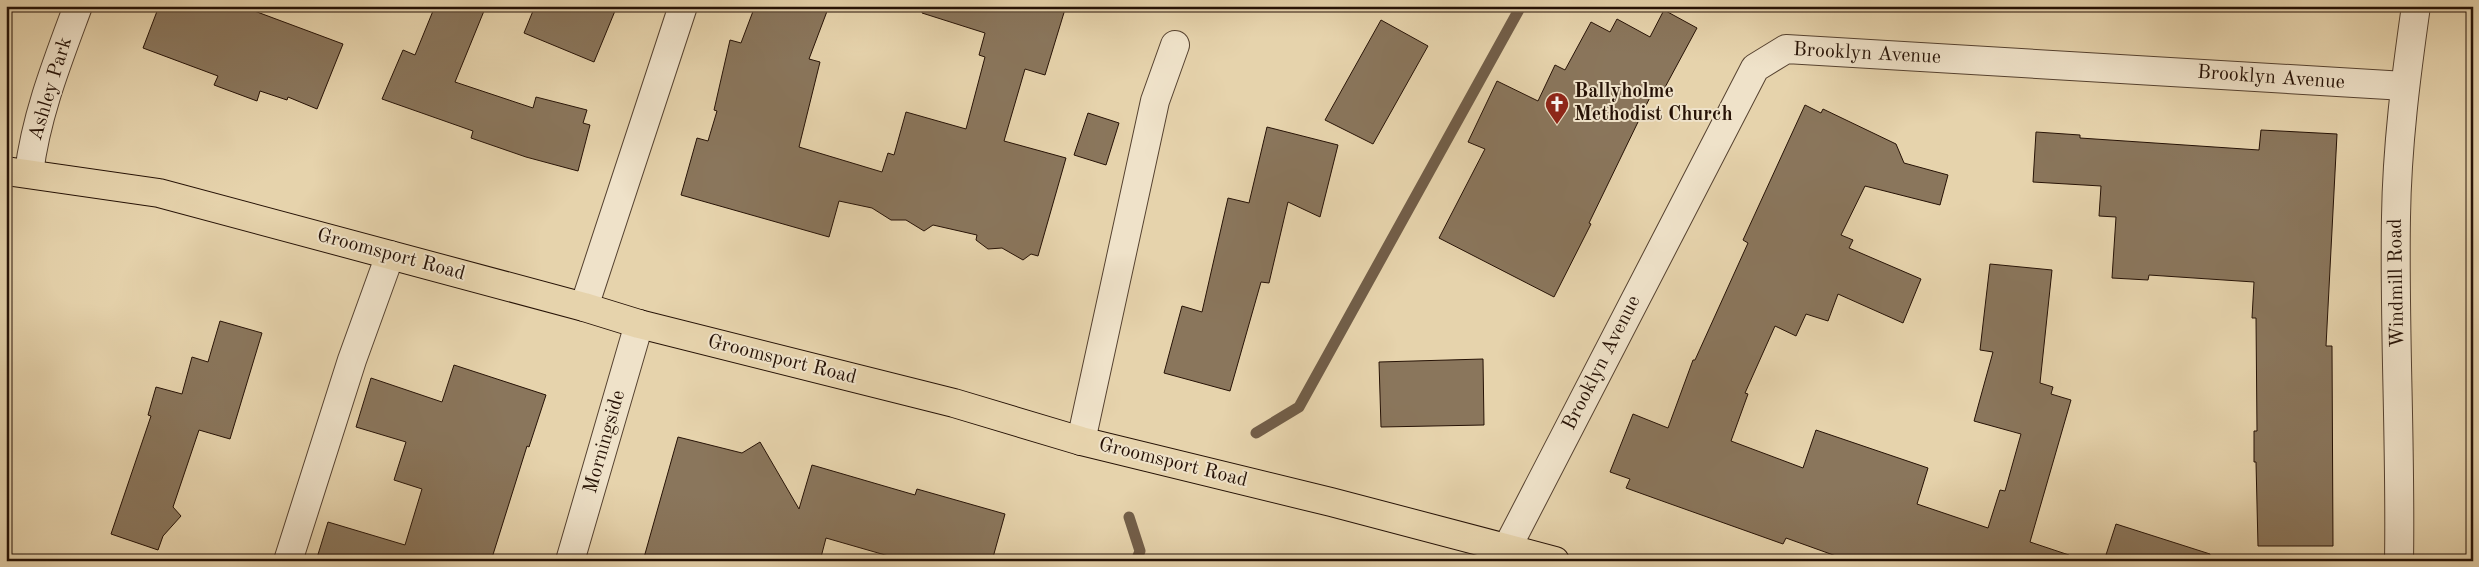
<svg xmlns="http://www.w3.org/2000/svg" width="2479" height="567" viewBox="0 0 2479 567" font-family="'Old Standard TT',serif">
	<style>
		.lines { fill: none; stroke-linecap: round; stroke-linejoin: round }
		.stream { stroke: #725e48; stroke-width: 11 }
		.building { fill: #8a765c; stroke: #261206 }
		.minor-casing { stroke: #564230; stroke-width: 30 }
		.major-casing { stroke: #261206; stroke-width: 30 }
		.minor { stroke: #efe2c9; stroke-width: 28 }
		.major { stroke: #e6d3ac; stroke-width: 28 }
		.labels { text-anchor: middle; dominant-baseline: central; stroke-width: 4; stroke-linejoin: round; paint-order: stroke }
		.street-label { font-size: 20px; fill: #261206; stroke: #efe2c9 }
		.poi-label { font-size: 20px; font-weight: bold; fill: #261206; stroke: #efe2c9; text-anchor: start }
	</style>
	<rect width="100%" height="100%" fill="#e6d3ac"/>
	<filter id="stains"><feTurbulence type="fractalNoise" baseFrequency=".004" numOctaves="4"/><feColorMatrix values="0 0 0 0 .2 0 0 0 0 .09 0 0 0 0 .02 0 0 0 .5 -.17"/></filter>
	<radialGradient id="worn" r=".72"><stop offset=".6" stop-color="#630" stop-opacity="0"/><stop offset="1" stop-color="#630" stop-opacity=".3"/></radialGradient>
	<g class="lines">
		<g class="stream">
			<polyline points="1256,433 1299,407 1521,6"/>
			<polyline points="1129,517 1140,551 1136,561"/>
		</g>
	</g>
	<g class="building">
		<polygon points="159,6 241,6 343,44 317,109 288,97 287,100 260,91 257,101 214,85 218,76 143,48"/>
		<polygon points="435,6 486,6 455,82 533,108 536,97 587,110 583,123 590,125 578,171 526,157 471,138 473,131 382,99 403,50 415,55"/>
		<polygon points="535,6 617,6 594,62 524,33"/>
		<polygon points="755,6 829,6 809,59 820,62 799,147 882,172 888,153 894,155 906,112 966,129 985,57 979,55 985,33 922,13 923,6 1066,6 1045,75 1025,69 1004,141 1066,158 1038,256 1031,254 1023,260 1002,248 988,249 976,240 977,235 933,225 924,231 906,220 891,220 872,208 839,201 829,237 681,195 697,138 708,141 717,111 714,110 730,40 741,43"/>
		<polygon points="1664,10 1697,28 1663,91 1655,87 1589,223 1591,224 1554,297 1439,238 1485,149 1468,142 1497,81 1538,101 1555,65 1565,70 1591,22 1610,32 1617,19 1650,37"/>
		<polygon points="1381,20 1428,46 1373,144 1325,120"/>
		<polygon points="1805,105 1821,113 1823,109 1896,144 1904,163 1948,175 1940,205 1865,186 1841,235 1853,240 1849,248 1921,279 1903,323 1838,294 1828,321 1806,314 1796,336 1775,326 1745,393 1748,394 1731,441 1803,468 1816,430 1928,468 1917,504 1988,528 2000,490 2005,491 2021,434 1974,421 1993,352 1980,350 1990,264 2052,270 2040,383 2053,387 2051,394 2071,400 2030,542 2069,555 2068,561 1850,561 1786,538 1783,544 1665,502 1626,488 1630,479 1610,472 1633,414 1668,428 1693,360 1695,360 1748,243 1743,240"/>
		<polygon points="1088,113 1119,123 1106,165 1074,155"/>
		<polygon points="1267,127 1338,145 1320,217 1288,202 1269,283 1261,282 1230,391 1164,373 1182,306 1202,312 1228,198 1249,203"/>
		<polygon points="2261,130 2337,134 2326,346 2332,346 2333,546 2258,546 2256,462 2254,462 2254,431 2257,431 2256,318 2252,318 2254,282 2149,275 2148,280 2112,278 2116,217 2099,216 2101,186 2033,182 2036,132 2080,135 2080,138 2259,150"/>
		<polygon points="220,321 262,333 230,439 199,430 173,507 181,516 163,536 158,550 111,534 151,416 148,415 156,387 182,394 192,357 208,362"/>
		<polygon points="1483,359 1484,425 1381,427 1379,362"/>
		<polygon points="454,365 546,395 529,447 527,446 491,561 316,561 328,522 405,545 422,489 394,480 406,442 356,427 371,378 442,402"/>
		<polygon points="678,437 742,453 760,442 799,509 812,465 915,495 917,489 1005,514 992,561 906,561 826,538 820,561 643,561"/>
		<polygon points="2116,524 2210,554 2209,561 2104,561"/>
	</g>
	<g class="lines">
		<g class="minor-casing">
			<g id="minor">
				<path d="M29,173C36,115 58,60 78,6"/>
				<polyline points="584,307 683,6"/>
				<polyline points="1081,441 1155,101 1175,45"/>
				<polyline points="1507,548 1755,68 1786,49 2405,86"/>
				<polyline points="288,561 352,360 390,255"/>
				<polyline points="570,561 639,324"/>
				<path d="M2399,561C2401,446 2394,331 2396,217C2397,146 2406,76 2416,6"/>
			</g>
		</g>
		<g class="major-casing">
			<polyline id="major" points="6,171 159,193 584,307 639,324 954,403 1081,441 1331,502 1555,561"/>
		</g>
		<use href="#minor" class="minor"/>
		<use href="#major" class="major"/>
	</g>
	<defs>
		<g id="church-pin" transform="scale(1.25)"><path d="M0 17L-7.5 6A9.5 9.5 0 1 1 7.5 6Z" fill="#8f2418" stroke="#efe2c9"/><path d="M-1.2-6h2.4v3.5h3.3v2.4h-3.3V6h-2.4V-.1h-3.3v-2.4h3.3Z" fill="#fff"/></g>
	</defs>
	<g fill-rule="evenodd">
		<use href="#church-pin" x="1557" y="104"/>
	</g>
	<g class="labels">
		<g class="street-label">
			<text transform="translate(1867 54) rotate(3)">Brooklyn Avenue</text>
			<text transform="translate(2271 78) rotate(4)">Brooklyn Avenue</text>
			<text transform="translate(51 89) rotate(-73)">Ashley Park</text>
			<text transform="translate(391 255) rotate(15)">Groomsport Road</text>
			<text transform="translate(2397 283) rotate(-91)">Windmill Road</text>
			<text transform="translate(782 360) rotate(14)">Groomsport Road</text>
			<text transform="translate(1602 363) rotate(-63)">Brooklyn Avenue</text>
			<text transform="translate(605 442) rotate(-74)">Morningside</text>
			<text transform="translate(1173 463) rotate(14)">Groomsport Road</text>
		</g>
		<g class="poi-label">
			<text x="1574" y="92">Ballyholme<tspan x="1574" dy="23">Methodist Church</tspan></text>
		</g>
	</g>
	<rect width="2479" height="567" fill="none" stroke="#e6d3ac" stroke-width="25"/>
	<rect x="8" y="8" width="2464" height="552" fill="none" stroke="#261206" stroke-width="2.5"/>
	<rect x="12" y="12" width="2454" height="542" fill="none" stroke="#261206"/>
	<rect width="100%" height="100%" filter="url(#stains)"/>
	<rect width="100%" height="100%" fill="url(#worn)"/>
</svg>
